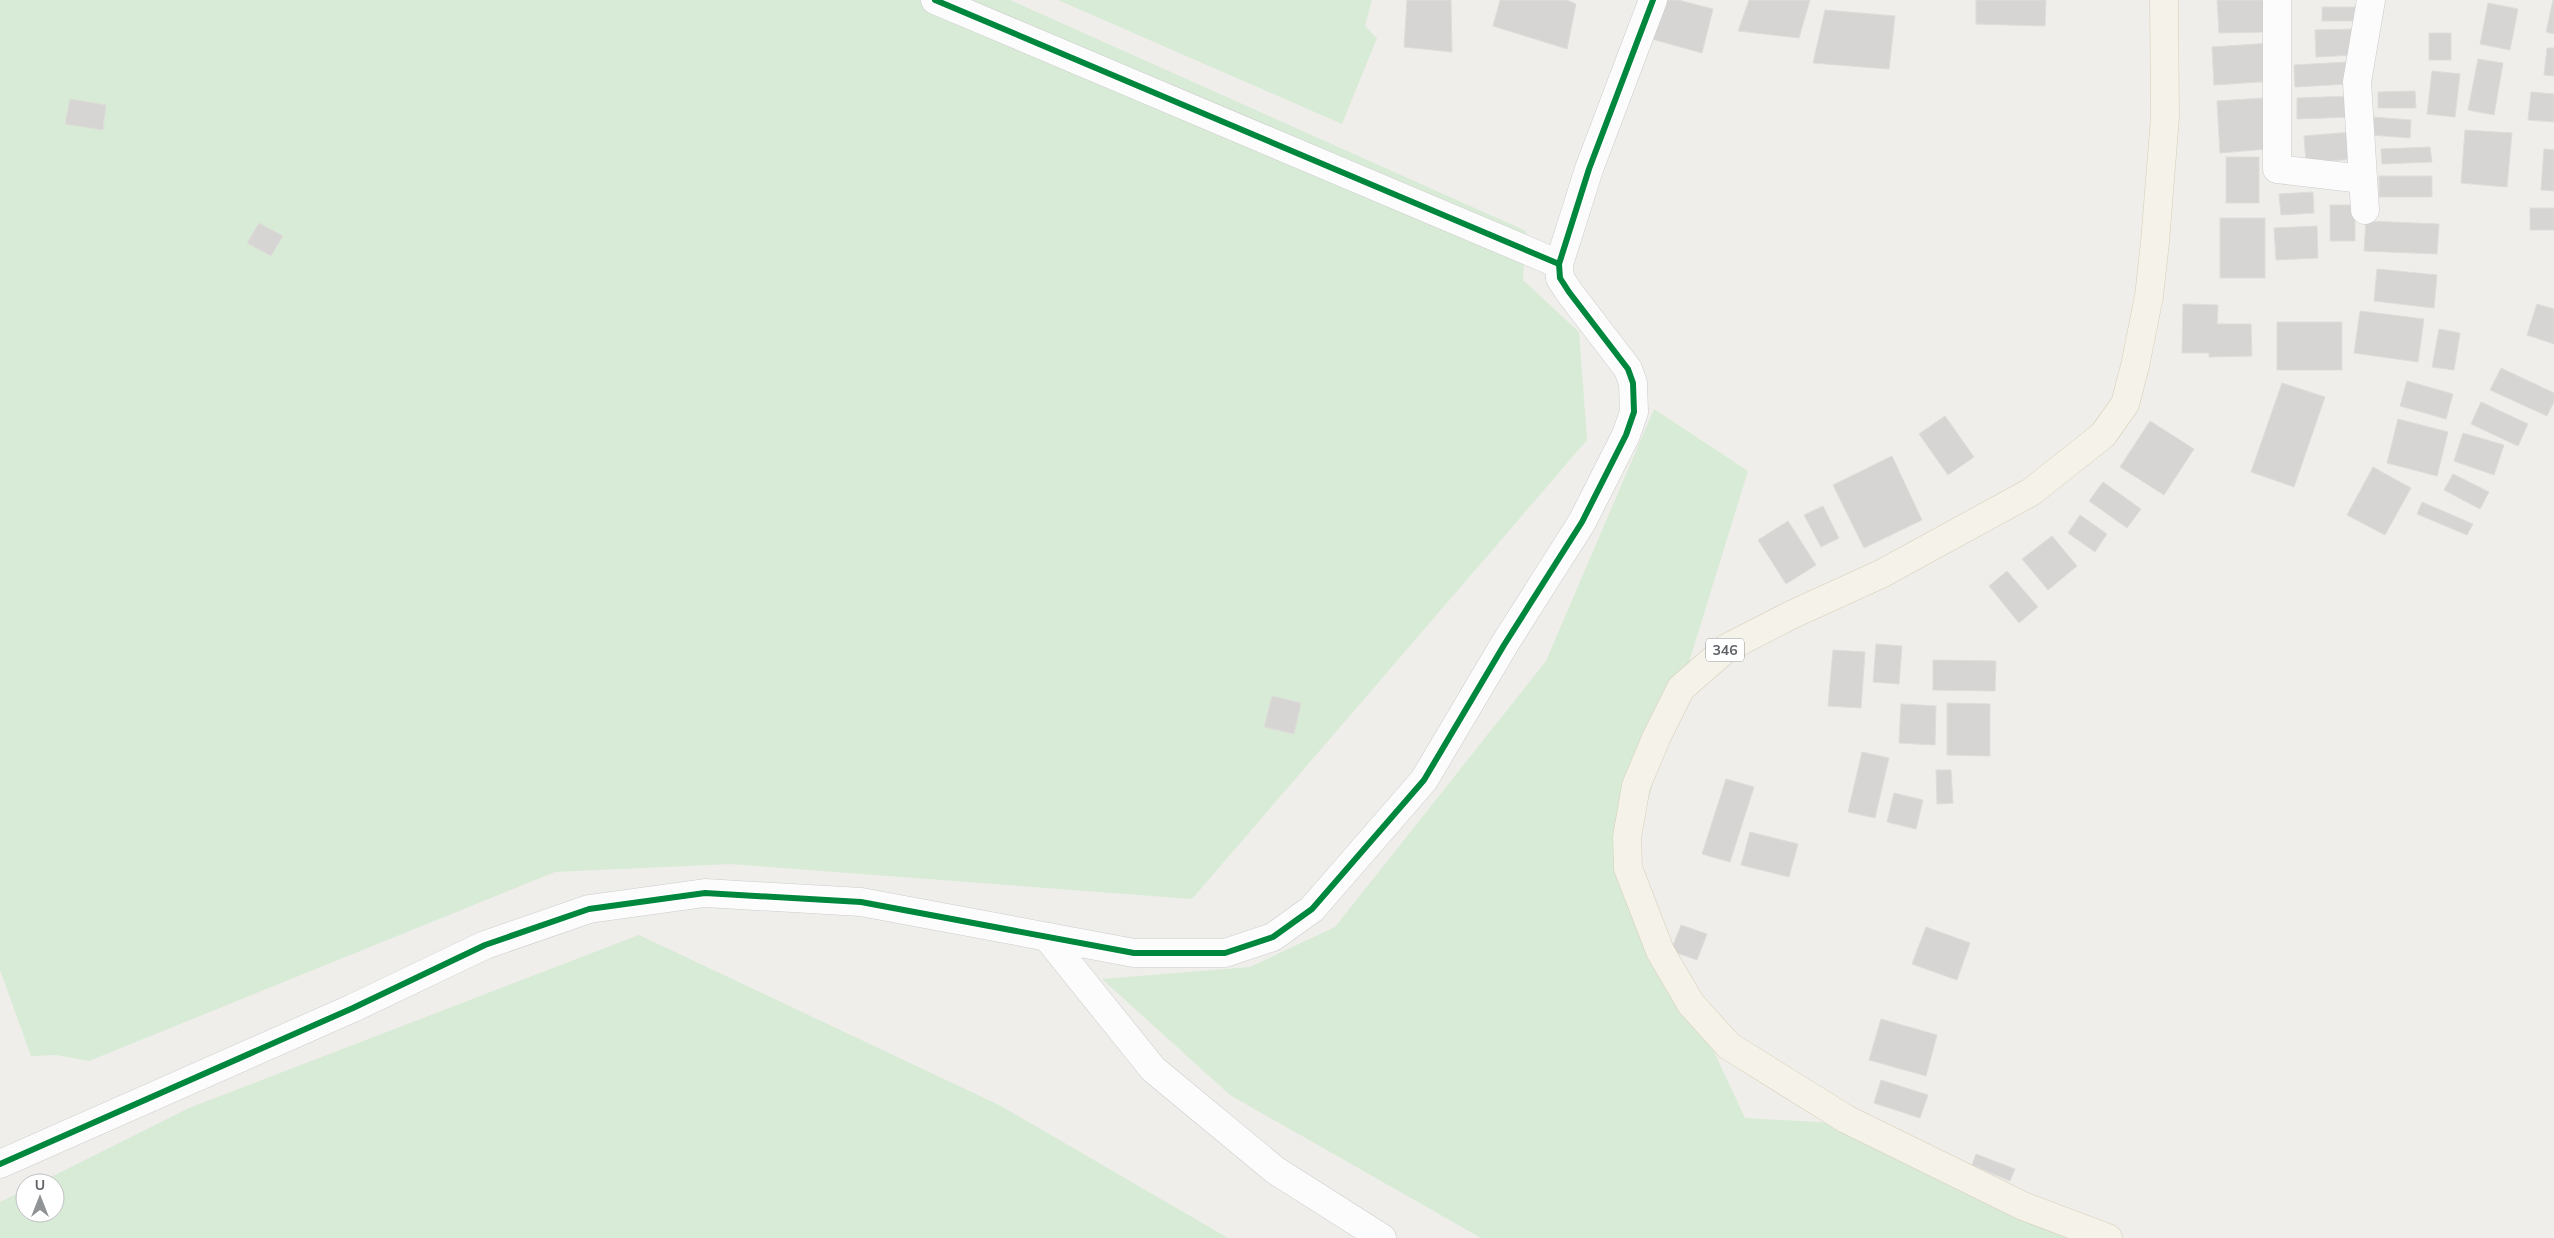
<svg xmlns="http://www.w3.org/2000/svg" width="2554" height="1238" viewBox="0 0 2554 1238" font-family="Mulish,sans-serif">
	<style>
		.green { fill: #d8ebd6 }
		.building { fill: #d6d5d3; stroke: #deddd9 }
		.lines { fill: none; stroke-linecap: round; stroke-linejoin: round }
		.minor-casing { stroke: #cbcccc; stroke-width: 29 }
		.major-casing { stroke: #d7ceb8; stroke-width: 29 }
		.minor { stroke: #fdfcfc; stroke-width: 28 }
		.major { stroke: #f4f2e9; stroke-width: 28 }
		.cycleway-casing { stroke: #fff; stroke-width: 9 }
		.cycleway { stroke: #00873e; stroke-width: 6 }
		.labels { text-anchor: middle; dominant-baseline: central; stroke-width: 4.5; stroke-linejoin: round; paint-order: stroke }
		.shield { fill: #fff; stroke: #8f9295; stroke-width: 1 }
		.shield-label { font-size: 14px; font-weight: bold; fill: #5f6368 }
	</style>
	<rect width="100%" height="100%" fill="#efeeea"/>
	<g class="green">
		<polygon points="0,0 1010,0 1526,231 1523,280 1579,332 1587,440 1192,899 730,864 555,872 89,1061 56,1055 31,1056 0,970"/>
		<polygon points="1058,0 1372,0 1365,26 1377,38 1342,124"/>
		<polygon points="1654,409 1748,471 1681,688 1628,868 1745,1118 1855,1124 2089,1238 1481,1238 1230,1095 1102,979 1250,967 1335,927 1546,661"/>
		<polygon points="639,935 999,1105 1228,1238 0,1238 0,1202 25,1190 25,1213 55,1213 55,1183 39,1183 189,1108"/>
	</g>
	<g class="building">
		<polygon points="1407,0 1451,0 1452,52 1404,47"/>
		<polygon points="1500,0 1567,0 1576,4 1567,49 1493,26"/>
		<polygon points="1664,0 1678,0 1713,9 1702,53 1652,39"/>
		<polygon points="1749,0 1810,0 1799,38 1738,31"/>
		<polygon points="1976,0 2046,0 2045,26 1976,24"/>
		<polygon points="2217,0 2265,0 2267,32 2219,33"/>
		<polygon points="2553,0 2554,0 2554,34 2546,32"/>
		<polygon points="2488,3 2518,9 2510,50 2480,44"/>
		<rect x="2322" y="7" width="37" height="14"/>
		<polygon points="1825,10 1895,16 1889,69 1813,63"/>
		<polygon points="2354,29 2355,55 2316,57 2315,30"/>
		<rect x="2429" y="33" width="22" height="27"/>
		<polygon points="2272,43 2274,81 2214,85 2212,47"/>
		<polygon points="2547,48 2554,48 2554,76 2544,75"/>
		<polygon points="2478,59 2503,63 2494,115 2468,110"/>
		<polygon points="2347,62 2348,84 2295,87 2294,65"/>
		<polygon points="2432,71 2460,74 2455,117 2427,114"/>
		<polygon points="2415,91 2416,108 2378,108 2378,92"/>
		<polygon points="2531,92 2554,94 2554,122 2528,120"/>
		<polygon points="2350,96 2351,117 2297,119 2297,98"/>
		<polygon points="2263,98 2267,149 2220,153 2217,101"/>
		<polygon points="70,99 106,105 103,130 65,124"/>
		<polygon points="2372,117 2411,120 2410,138 2371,135"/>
		<polygon points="2465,130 2512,133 2507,187 2461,183"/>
		<polygon points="2352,132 2354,159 2306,163 2304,136"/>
		<polygon points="2430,147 2432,162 2382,164 2381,149"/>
		<polygon points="2544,149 2554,150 2554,191 2541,190"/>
		<rect x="2226" y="157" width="33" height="46"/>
		<rect x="2379" y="176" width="53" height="21"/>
		<polygon points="2313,192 2314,213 2281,215 2279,194"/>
		<rect x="2330" y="205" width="25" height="36"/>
		<rect x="2530" y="208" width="24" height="22"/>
		<rect x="2220" y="218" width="45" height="60"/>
		<polygon points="2366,221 2439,224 2437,254 2364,251"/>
		<polygon points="259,223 283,236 271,256 247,243"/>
		<polygon points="2317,226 2318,258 2276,260 2274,228"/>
		<polygon points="2377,269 2437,275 2434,308 2374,301"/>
		<polygon points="2183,304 2218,305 2217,324 2251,324 2252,356 2209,357 2209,353 2182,353"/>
		<polygon points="2537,304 2554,309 2554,344 2527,335"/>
		<polygon points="2360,311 2424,319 2418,362 2354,353"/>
		<rect x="2277" y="322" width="65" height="48"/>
		<polygon points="2439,329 2460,333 2454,370 2432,367"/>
		<polygon points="2501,368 2554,393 2554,402 2547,416 2490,390"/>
		<polygon points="2407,381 2453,394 2446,419 2400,406"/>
		<polygon points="2282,383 2325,397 2294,487 2251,472"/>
		<polygon points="2481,402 2528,424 2518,446 2471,424"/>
		<polygon points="1945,416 1974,457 1948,475 1919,434"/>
		<polygon points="2398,419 2448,432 2437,476 2387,463"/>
		<polygon points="2150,421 2194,449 2164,495 2120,467"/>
		<polygon points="2463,433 2504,445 2494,475 2454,461"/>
		<polygon points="1892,456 1922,520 1864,548 1833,485"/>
		<polygon points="2373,467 2411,488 2385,535 2347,515"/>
		<polygon points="2453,474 2489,492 2480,509 2444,490"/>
		<polygon points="2103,482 2141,509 2127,528 2089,501"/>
		<polygon points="2422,502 2473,524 2467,535 2417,514"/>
		<polygon points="1823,506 1839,538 1821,547 1804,515"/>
		<polygon points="2080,515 2107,534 2095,552 2068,533"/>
		<polygon points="1788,521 1816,565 1786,584 1758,540"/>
		<polygon points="2052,536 2077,566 2048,590 2022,559"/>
		<polygon points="2007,571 2038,607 2019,623 1989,586"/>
		<polygon points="1876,644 1902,646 1899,684 1873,682"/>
		<polygon points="1833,650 1865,652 1861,708 1828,706"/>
		<polygon points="1933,660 1996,661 1995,691 1933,690"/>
		<polygon points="1272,696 1301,703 1294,734 1264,727"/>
		<polygon points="1947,703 1990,704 1990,756 1947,755"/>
		<polygon points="1901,704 1936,706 1935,745 1899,743"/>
		<polygon points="1862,752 1889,758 1875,818 1848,812"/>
		<polygon points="1936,770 1951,770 1953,803 1937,804"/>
		<polygon points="1726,779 1754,787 1730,862 1702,854"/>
		<polygon points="1894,793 1923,800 1916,829 1887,822"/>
		<polygon points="1750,832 1798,844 1789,877 1741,865"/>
		<polygon points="1681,925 1707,934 1697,960 1671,951"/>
		<polygon points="1926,927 1970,943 1957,980 1912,964"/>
		<polygon points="1881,1019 1937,1035 1926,1076 1869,1060"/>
		<polygon points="1881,1080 1928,1095 1920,1118 1874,1103"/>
		<polygon points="1976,1154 2015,1169 2010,1181 1972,1165"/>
	</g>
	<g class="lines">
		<g class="minor-casing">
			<g id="minor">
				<polyline points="935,0 1559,264"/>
				<polyline points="2277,0 2277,169 2363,179"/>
				<polyline points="2365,210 2357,82 2371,0"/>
				<polyline points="1047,937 1153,1069 1275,1170 1382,1238"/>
				<polyline points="0,1164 353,1008 485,945 589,909 705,893 861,902 1134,953 1225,953 1273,937 1312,909 1424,780 1504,645 1582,522 1626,435 1634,412 1633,383 1628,369 1569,292 1560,278 1559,264 1589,169 1653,0"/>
			</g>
		</g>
		<g class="major-casing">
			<polyline id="major" points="2108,1238 2023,1206 1846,1119 1729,1046 1691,1004 1660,951 1628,868 1627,837 1636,786 1657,736 1681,688 1727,648 1791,615 1881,574 2031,492 2103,435 2125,404 2135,366 2149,296 2155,242 2165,117 2164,0"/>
		</g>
		<use href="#minor" class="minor"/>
		<use href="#major" class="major"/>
		<g class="cycleway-casing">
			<g id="cycleway">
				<polyline points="935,0 1559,264"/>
				<polyline points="0,1164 353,1008 485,945 589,909 705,893 861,902 1134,953 1225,953 1273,937 1312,909 1424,780 1504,645 1582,522 1626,435 1634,412 1633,383 1628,369 1569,292 1560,278 1559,264 1589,169 1653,0"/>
			</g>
		</g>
		<use href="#cycleway" class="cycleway"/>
	</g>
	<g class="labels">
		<rect class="shield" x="1706" y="638.5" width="38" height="23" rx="4"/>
		<g class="shield-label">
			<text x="1725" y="650">346</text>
		</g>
	</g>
	<g transform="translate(40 1198)"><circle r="24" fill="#ffffff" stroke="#bfc1c3"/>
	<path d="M0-4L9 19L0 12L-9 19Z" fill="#919496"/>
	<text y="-8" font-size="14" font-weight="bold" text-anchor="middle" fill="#5f6368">U</text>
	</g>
</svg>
